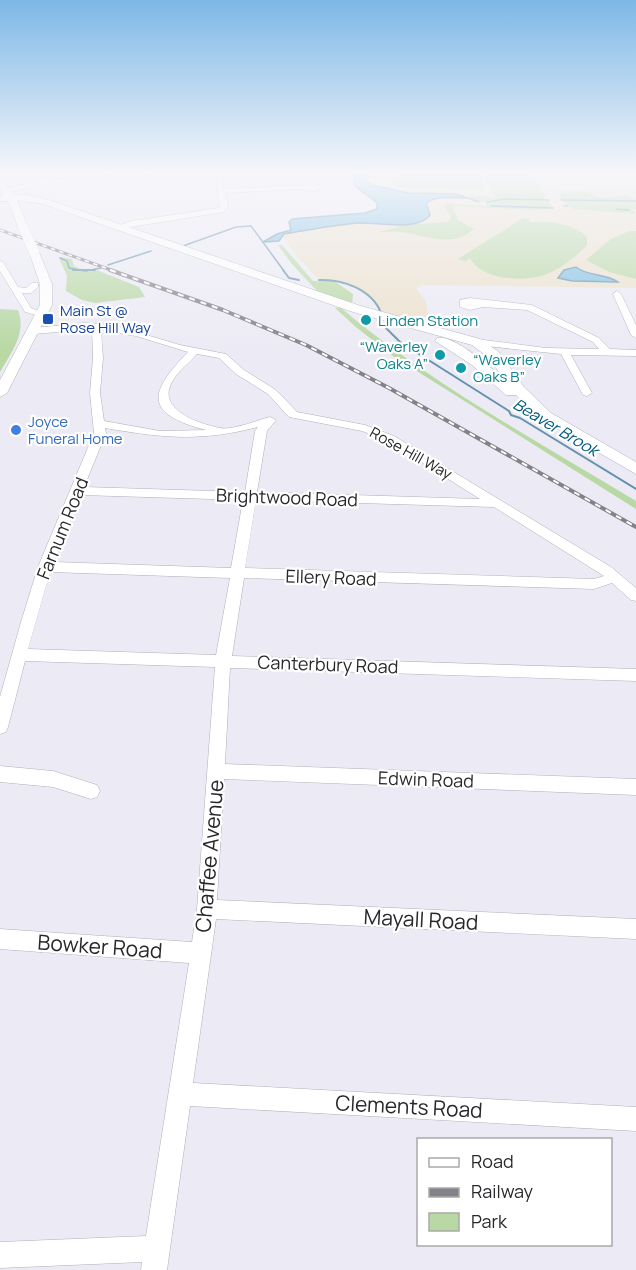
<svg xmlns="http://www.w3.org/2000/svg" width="636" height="1270" viewBox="0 0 636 1270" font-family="Manrope,sans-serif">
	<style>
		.education { fill: #ece1cc }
		.green { fill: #b8d8a4 }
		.water { fill: #7dbfe3; stroke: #6491ac; stroke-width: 1.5 }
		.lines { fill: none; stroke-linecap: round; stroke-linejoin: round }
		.stream-far1 { stroke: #6491ac; stroke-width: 1.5 }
		.stream { stroke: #6491ac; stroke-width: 2 }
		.minor-casing { stroke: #afafb8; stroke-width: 1 }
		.major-casing { stroke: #afafb8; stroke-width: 1 }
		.minor { fill: #fff; fill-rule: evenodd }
		.major { fill: #fff; fill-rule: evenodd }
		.rail-far1-casing { stroke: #838289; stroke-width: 3 }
		.rail-casing { stroke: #838289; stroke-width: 4 }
		.rail-far1 { stroke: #fff; stroke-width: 1.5; stroke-dasharray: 4.5; stroke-linecap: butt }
		.rail { stroke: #fff; stroke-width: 2; stroke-dasharray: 6; stroke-linecap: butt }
		.major-bridge-casing { stroke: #afafb8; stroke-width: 10; stroke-linecap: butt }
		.major-bridge { stroke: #fff; stroke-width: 10 }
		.transit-dot { fill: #1a4fb4; stroke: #fff; stroke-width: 2 }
		.culture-dot { fill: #0f9aa8; stroke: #fff; stroke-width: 2 }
		.shop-dot { fill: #3f7fe0; stroke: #fff; stroke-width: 2 }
		.labels { text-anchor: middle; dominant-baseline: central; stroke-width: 4.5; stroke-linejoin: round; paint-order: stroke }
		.far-transit-label { font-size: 15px; fill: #164399; stroke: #fff; text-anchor: start }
		.far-culture-label { font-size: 15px; fill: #0d838f; stroke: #fff; text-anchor: start }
		.far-shop-label { font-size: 15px; fill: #366cbe; stroke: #fff; text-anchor: start }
		.far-street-label { font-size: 15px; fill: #28272b; stroke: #fff }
		.far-water-label { font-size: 16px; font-style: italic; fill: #005a7c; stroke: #fff }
		.street-label { font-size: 18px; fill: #28272b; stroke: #fff }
		.near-street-label { font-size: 21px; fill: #28272b; stroke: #fff }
	</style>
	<rect width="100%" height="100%" fill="#ecebf5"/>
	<polygon class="education" points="368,174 636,174 636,288 423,285 416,288 426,302 428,314 418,324 381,313 378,306 358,289 339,280 319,280 295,254 282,235 357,223 389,226 416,223 430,212 426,203 429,201 441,198 463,198 447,193 408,193 372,185 365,181"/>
	<g class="green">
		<polygon points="395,174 481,174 484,190 394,187"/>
		<path d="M483,174H532L546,197L543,198L548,200L552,208L535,210L455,206L453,208L458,220L474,229C452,249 426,235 401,232C394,231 386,232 378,232L406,225L447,222L451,219C451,213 442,209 445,203L486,206L488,202H473L468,197L481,195L495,198Z"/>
		<polygon points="561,191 586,191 600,198 625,195 636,200 636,209 631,209 636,214 573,209 560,199 561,196 558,193"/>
		<path d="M523,218L530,220L528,222C547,221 572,222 587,237V245C578,255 562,268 549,273C528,283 482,281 470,258L465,261L458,259Z"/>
		<polygon points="630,231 636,231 636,279 609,272 586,260 611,239"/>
		<polygon points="278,245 282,245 313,281 334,281 353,294 352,304 318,292 292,264"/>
		<polygon points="61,257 72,259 74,266 81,269 94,269 139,287 145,297 95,303 82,300 66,291 67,276 59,258"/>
		<path d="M340,307C429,383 536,440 636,501V509L393,356L357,328L335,308Z"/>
		<path d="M0,309L18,310C27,333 11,353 0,372Z"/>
	</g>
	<g class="water">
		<path d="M355,174H368L365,181L372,185L408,193L456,194L468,198C454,198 438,195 426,203L430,215C418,232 376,222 358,223C334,225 308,230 284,234L279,241L263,242L277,234L291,230L289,222L292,219L365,213L377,209V203L354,185Z"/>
		<path d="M576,267C588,277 605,273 618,282L572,281L558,278L564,270Z"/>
	</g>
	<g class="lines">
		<g class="stream-far1">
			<polyline points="468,198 479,202"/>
			<polyline points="561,200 636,201"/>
			<polyline points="487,202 506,199 549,200"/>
			<polyline points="491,206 553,208"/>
			<polyline points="564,206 568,206"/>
			<polyline points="616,209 629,210"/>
			<polyline points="183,246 236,227 251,226 284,271"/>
			<polyline points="60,258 67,261 69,268 85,271 101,268"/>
			<polyline points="108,265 151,251"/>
		</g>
		<g class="stream">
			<polyline points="73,270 95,270"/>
			<polyline points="283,270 289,278 299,280"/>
			<path d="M319,280C342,279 372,289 381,313"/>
			<polyline points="378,320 400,342 509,411 511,415 520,418 636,489"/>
		</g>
		<g class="minor-casing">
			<g id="minor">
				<polygon points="130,174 160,174 37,185 9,192 6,201 0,201 4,190 47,178 50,180"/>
				<polygon points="215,174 221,174 224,189 304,185 311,182 323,187 313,191 305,189 225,193 228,206 224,212 118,229 114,227 132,221 219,208 220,206"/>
				<polygon points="0,261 3,262 18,287 26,288 32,283 38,283 38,287 31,293 22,293 31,308 43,313 43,317 25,312 0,271"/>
				<polygon points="617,291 621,294 636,325 636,338 631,335 613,294"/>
				<polygon points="470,298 532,305 599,338 610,349 636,350 636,356 571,355 592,393 587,396 583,395 561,354 476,345 471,342 476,339 546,348 599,349 593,342 527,310 483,307 470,310 460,307 460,300"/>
				<path d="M84,323L113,325L180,345L226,354L244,370L276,390L297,412L365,425L394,436L611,567L636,588V601L631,600L612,583L594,589L244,578L232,656L636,669V681L230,668L225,764L636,779V795L224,779L217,900L636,919V939L216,919L193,1083L636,1107V1131L190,1106L167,1270H141L142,1262L0,1268V1242L146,1236L189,963L0,949V929L192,942L197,909L215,667L25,661L8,727L6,732L0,734V697L21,622L38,567L94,433L90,393L93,358L92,329L34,334L29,331L34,328ZM101,330L136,336L188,352C148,393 144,414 206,430L160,431L104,421L100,393L103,358ZM197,354L219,358L236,374L268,394L289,417L362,431L386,440L480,499L257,492L267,431L276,420L270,417C258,420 231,431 220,428C200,424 156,410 172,382C178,371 189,363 197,354ZM258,427L255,431L245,492L84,487L106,433L105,428C164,438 200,442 258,427ZM81,495L243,500L231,568L54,562ZM256,500L494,507L604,576L594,579L245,568ZM50,572L230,578L216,655L28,649Z"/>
				<polygon points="0,766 53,771 97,785 100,791 97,797 91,799 53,787 0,782"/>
			</g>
		</g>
		<g class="major-casing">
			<g id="major">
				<path d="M0,179L15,195L23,194L49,200L361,306L480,339L499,352L524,387L551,413L636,462V474L530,413L529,408L516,395H506L472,365L435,341L437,338C454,334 491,368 504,379L489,358L472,345L353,312L43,204L17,200L28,227L19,229L8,201H0V197L6,196L0,188Z"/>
				<polygon points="34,249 39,252 52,284 52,305 7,393 0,397 0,380 40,305 40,284 29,252"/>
			</g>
		</g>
		<use href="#minor" class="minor"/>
		<use href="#major" class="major"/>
		<g class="rail-far1-casing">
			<polyline id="rail-far1" points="0,230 114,271"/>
		</g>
		<g class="rail-casing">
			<polyline id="rail" points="110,270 223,310 306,345 389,388 636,527"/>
		</g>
		<use href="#rail-far1" class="rail-far1"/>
		<use href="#rail" class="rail"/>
		<g class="major-bridge-casing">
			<polyline id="major-bridge" points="23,227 34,252"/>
		</g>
		<use href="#major-bridge" class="major-bridge"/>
	</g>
	<linearGradient id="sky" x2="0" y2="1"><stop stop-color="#7db8e6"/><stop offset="0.49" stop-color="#f6f6fa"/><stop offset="1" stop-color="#f6f6fa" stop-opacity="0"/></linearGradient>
	<rect width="636" height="352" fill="url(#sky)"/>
	<rect class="transit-dot" x="42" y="313" width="12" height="12" rx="3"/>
	<g class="culture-dot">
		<circle cx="366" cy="320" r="6"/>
		<circle cx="440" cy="355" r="6"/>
		<circle cx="461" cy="368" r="6"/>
	</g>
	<circle class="shop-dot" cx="16" cy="430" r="6"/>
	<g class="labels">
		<g class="far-transit-label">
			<text x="60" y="310">Main St @<tspan x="60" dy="17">Rose Hill Way</tspan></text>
		</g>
		<g class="far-culture-label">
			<text x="378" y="320">Linden Station</text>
			<text x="428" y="346" text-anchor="end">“Waverley<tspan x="428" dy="17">Oaks A”</tspan></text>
			<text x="473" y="359">“Waverley<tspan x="473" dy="17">Oaks B”</tspan></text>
		</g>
		<g class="far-shop-label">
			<text x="28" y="421">Joyce<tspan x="28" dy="17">Funeral Home</tspan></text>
		</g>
		<g class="far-street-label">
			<text transform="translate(411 453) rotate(29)">Rose Hill Way</text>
		</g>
		<g class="far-water-label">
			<text transform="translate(556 427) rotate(31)">Beaver Brook</text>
		</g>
		<g class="street-label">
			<text transform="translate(287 497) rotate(2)">Brightwood Road</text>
			<text transform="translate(62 528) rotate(-68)">Farnum Road</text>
			<text transform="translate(331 577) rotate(2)">Ellery Road</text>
			<text transform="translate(328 664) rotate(2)">Canterbury Road</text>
			<text transform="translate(426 779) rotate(2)">Edwin Road</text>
		</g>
		<g class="near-street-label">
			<text transform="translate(209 856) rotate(-85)">Chaffee Avenue</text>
			<text transform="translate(421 919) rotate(3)">Mayall Road</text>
			<text transform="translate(100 946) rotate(4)">Bowker Road</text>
			<text transform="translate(409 1106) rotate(3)">Clements Road</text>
		</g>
	</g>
	<rect x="417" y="1138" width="195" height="108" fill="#ffffff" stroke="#a9a9aa" stroke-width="1.5"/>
	<rect x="429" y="1158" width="30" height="9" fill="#ffffff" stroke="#a9a9aa" stroke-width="1.5"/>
	<text x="471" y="1168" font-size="18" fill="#28272b">Road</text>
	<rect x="429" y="1188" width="30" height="9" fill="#838289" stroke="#a9a9aa" stroke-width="1.5"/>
	<text x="471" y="1198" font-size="18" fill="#28272b">Railway</text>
	<rect x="429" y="1213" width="30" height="18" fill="#b8d8a4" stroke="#a9a9aa" stroke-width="1.5"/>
	<text x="471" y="1228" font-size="18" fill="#28272b">Park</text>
</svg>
